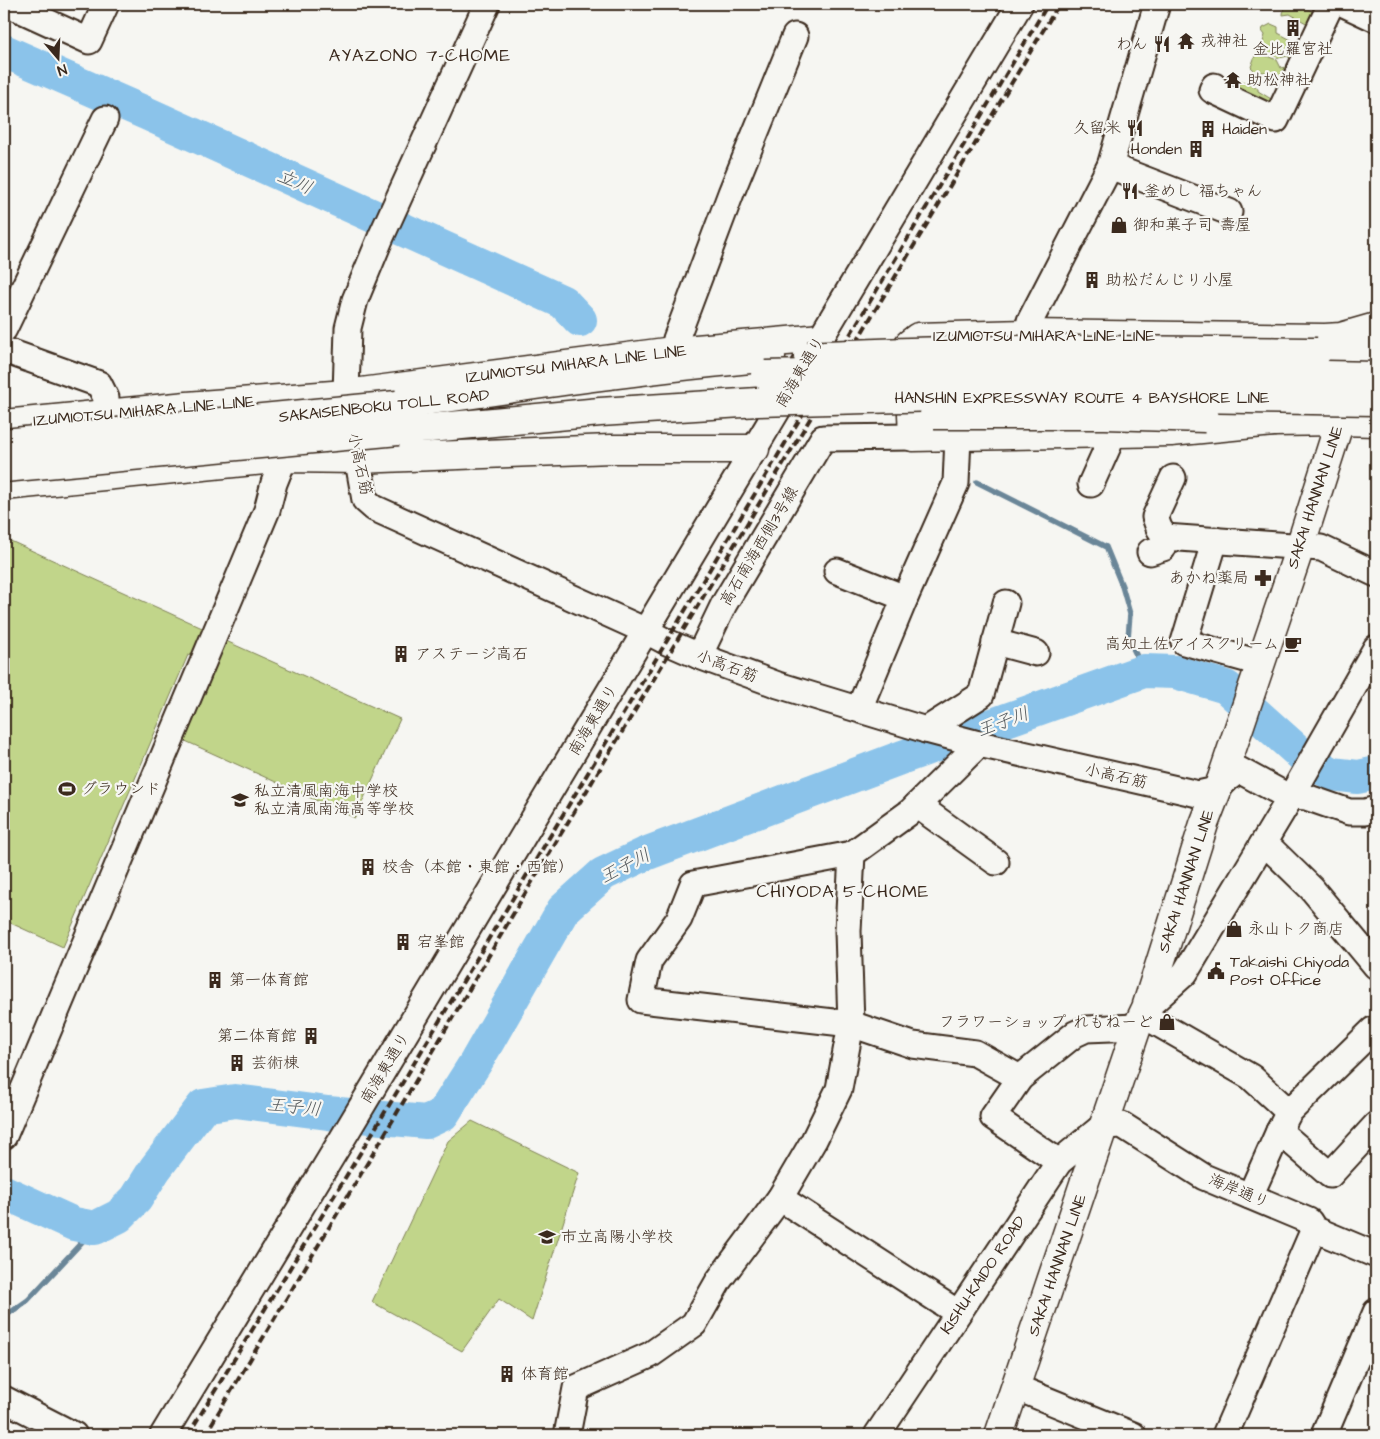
<svg xmlns="http://www.w3.org/2000/svg" width="1380" height="1439" viewBox="0 0 1380 1439" font-family="'Architects Daughter','Klee One',sans-serif">
	<style>
		.green { fill: #c1d58a; stroke: #7e8054 }
		.lines { fill: none; stroke-linecap: round; stroke-linejoin: round }
		.stream { stroke: #6b8698; stroke-width: 5.5 }
		.river { stroke: #8bc3ea; stroke-width: 34 }
		.minor-casing { stroke: #3b2a1e; stroke-width: 29 }
		.major-casing { stroke: #3b2a1e; stroke-width: 31 }
		.highway-casing { stroke: #3b2a1e; stroke-width: 31 }
		.minor { stroke: #f6f6f2; stroke-width: 25 }
		.major { stroke: #f6f6f2; stroke-width: 28 }
		.highway { stroke: #f6f6f2; stroke-width: 28 }
		.rail { stroke: #3b2a1e; stroke-width: 4; stroke-dasharray: 8 4; stroke-linecap: butt }
		.highway-bridge-casing { stroke: #3b2a1e; stroke-width: 31; stroke-linecap: butt }
		.highway-bridge { stroke: #f6f6f2; stroke-width: 28 }
		.labels { text-anchor: middle; dominant-baseline: central; stroke-width: 4.5; stroke-linejoin: round; paint-order: stroke }
		.poi-label { font-size: 16px; fill: #3b2a1e; stroke: #f6f6f2; text-anchor: start }
		.street-label { font-size: 16px; fill: #3b2a1e; stroke: #f6f6f2 }
		.neighbourhood-label { font-size: 18px; letter-spacing: 1px; fill: #3b2a1e; stroke: #f6f6f2 }
		.water-label { font-size: 18px; font-style: italic; fill: #53585b; stroke: #f6f6f2 }
	</style>
	<rect width="100%" height="100%" fill="#f6f6f2"/>
	<filter id="ink" filterUnits="userSpaceOnUse"><feTurbulence type="fractalNoise" baseFrequency=".02" numOctaves="2"/><feDisplacementMap in="SourceGraphic" scale="10" xChannelSelector="R" yChannelSelector="G"/><feConvolveMatrix kernelMatrix="1 2 1 2 8 2 1 2 1" color-interpolation-filters="sRGB"/></filter>
	<g filter="url(#ink)">
		<g class="green">
			<polygon points="1284,4 1294,4 1317,13 1285,83 1265,72 1256,72 1251,67 1255,56 1259,53 1277,60 1281,68 1289,66 1290,59 1288,56 1279,58 1261,49 1265,35 1262,31 1263,28 1271,24 1278,27 1278,33 1297,43 1300,42 1308,24 1290,14 1283,15"/>
			<polygon points="1241,81 1247,82 1258,88 1258,91 1276,102 1276,110 1235,88 1234,85"/>
			<polygon points="4,538 211,632 198,659 188,655 63,947 4,920"/>
			<polygon points="226,641 400,719 355,818 181,739"/>
			<polygon points="472,1121 579,1173 532,1321 499,1299 462,1351 372,1302 448,1141"/>
		</g>
		<g class="lines">
			<g class="stream">
				<polyline points="977,482 1106,547 1122,586 1130,614 1128,638 1144,671"/>
				<polyline points="4,1317 28,1300 95,1228"/>
			</g>
			<g class="river">
				<polyline points="4,51 148,114 563,302 580,320"/>
				<polyline points="4,1192 74,1224 95,1228 119,1216 136,1199 155,1169 203,1106 235,1101 328,1113 426,1122 443,1114 476,1062 563,910 603,874 645,854 900,758 1144,671 1175,672 1226,687 1303,756 1332,774 1358,777 1376,773"/>
			</g>
			<g class="minor-casing">
				<g id="minor">
					<polyline points="8,4 89,41 106,4"/>
					<polyline points="487,4 381,237 355,300 348,328 346,394 365,500 374,508 646,631 667,642 699,656 778,685 926,730 979,744 1198,794 1216,790 1227,779 1239,770 1285,795 1306,797 1349,812 1365,812 1376,809"/>
					<polyline points="1344,4 1376,19"/>
					<polyline points="1214,86 1212,90 1276,120 1331,4"/>
					<polyline points="1110,166 1229,212"/>
					<polyline points="4,329 105,119"/>
					<polyline points="1027,334 1030,321 1110,166 1157,4"/>
					<polyline points="4,350 99,384 106,398 106,413"/>
					<polyline points="673,351 676,339 731,193 795,36"/>
					<polyline points="1091,484 1109,444 1112,433"/>
					<polyline points="1165,537 1321,548 1376,574"/>
					<polyline points="1215,540 1184,642 1260,663"/>
					<polyline points="1150,552 1163,548 1165,537 1159,528 1155,517 1173,478"/>
					<polyline points="837,571 905,598"/>
					<polyline points="995,642 1036,653"/>
					<polyline points="699,656 724,604 823,438 913,437"/>
					<polyline points="859,709 905,598 956,483 958,437"/>
					<polyline points="926,730 981,695 1006,603"/>
					<polyline points="917,805 996,862"/>
					<polyline points="1263,844 1269,847 1312,889 1376,966"/>
					<polyline points="852,854 693,884 679,919 649,961 641,1000 851,1024 913,1045 975,1053 1020,1078"/>
					<polyline points="1146,1008 1185,973 1292,795 1376,648"/>
					<polyline points="1157,1023 1251,1077 1289,1112"/>
					<polyline points="1279,1131 1330,1175 1376,1125"/>
					<polyline points="4,1136 267,510 274,483 284,458"/>
					<polyline points="1059,1162 993,1117 1020,1078 1075,1034 1086,1029 1137,1027"/>
					<polyline points="1250,1196 1279,1131 1289,1112 1373,1030 1376,1031"/>
					<polyline points="780,1198 958,1313"/>
					<polyline points="1015,1387 1133,1435"/>
					<polyline points="4,1399 74,1435"/>
					<polyline points="163,1435 347,1131 1020,4"/>
					<polyline points="567,1435 576,1388 650,1355 694,1324 719,1280 780,1198 814,1140 839,1089 851,1024 848,931 852,854 910,812 979,744"/>
					<polyline points="877,1435 1059,1162 1103,1126 1122,1125 1204,1177 1309,1221 1314,1229 1376,1255"/>
					<polyline points="1225,1435 1314,1229"/>
					<polyline points="1324,1435 1376,1312"/>
				</g>
			</g>
			<g class="major-casing">
				<g id="major">
					<polyline points="1376,327 1341,337 1325,338 1027,334 918,337 909,344 913,437 1171,432 1273,422 1340,421 1376,422"/>
					<polyline points="4,424 187,406 346,394 673,351 821,338"/>
					<polyline points="4,486 284,458 358,459 611,449 755,449"/>
					<polyline points="999,1435 1137,1027 1146,1008 1204,824 1222,778 1300,547 1340,421 1376,328"/>
				</g>
			</g>
			<g class="highway-casing">
				<g id="highway">
					<polyline points="1317,352 1366,353"/>
					<path d="M397,405C521,387 646,368 771,357"/>
					<polyline points="1205,418 1273,422"/>
					<polyline points="398,431 600,412 758,402"/>
				</g>
			</g>
			<use href="#minor" class="minor"/>
			<use href="#major" class="major"/>
			<use href="#highway" class="highway"/>
			<g class="rail">
				<polyline points="188,1435 370,1137 1048,4"/>
				<polyline points="205,1435 380,1142 526,892 1059,4"/>
			</g>
			<g class="highway-bridge-casing">
				<g id="highway-bridge">
					<path d="M808,356C977,347 1147,350 1317,352"/>
					<polyline points="765,375 1017,369 1376,376"/>
					<polyline points="758,402 1011,395 1376,401"/>
					<polyline points="934,415 1105,415 1205,418"/>
					<polyline points="4,443 397,405"/>
					<polyline points="4,468 398,431"/>
				</g>
			</g>
			<use href="#highway-bridge" class="highway-bridge"/>
		</g>
	</g>
	<defs>
		<g id="building-bare" transform="scale(1.35)"><path d="M-4-6H4V6H1V3H-1V6H-4ZM-2.5-4.3h1.7v1.8h-1.7ZM.8-4.3h1.7v1.8H.8ZM-2.5-1h1.7V.8h-1.7ZM.8-1h1.7V.8H.8Z" fill="#3b2a1e" stroke="#f6f6f2" stroke-width="2.5" paint-order="stroke"/></g>
		<g id="temple-bare" transform="scale(1.35)"><path d="M0-6L5-2H3V0L6.5 2.5H4V6H1.5V3h-3V6H-4V2.5H-6.5L-3 0V-2H-5Z" fill="#3b2a1e" stroke="#f6f6f2" stroke-width="2.5" paint-order="stroke"/></g>
		<g id="restaurant-bare" transform="scale(1.35)"><path d="M-5-6h1v4h1v-4h1v4h1v-4h1v5L-1.5 .5V6h-2V.5L-5-1ZM5-6V6H3V1.5H1.5Q1.5-4 5-6Z" fill="#3b2a1e" stroke="#f6f6f2" stroke-width="2.5" paint-order="stroke"/></g>
		<g id="shop-bare" transform="scale(1.35)"><path d="M-5-2.5h2.3a2.7 3.5 0 0 1 5.4 0H5L5.5 6h-11ZM-1.5-2.5h3a1.5 2.3 0 0 0-3 0Z" fill="#3b2a1e" stroke="#f6f6f2" stroke-width="2.5" paint-order="stroke"/></g>
		<g id="pharmacy-bare" transform="scale(1.35)"><path d="M-2-6h4v4h4v4h-4v4h-4v-4h-4v-4h4Z" fill="#3b2a1e" stroke="#f6f6f2" stroke-width="2.5" paint-order="stroke"/></g>
		<g id="cafe-bare" transform="scale(1.35)"><path d="M-5.5-4.5H6V0H3Q3 3.5 0 3.5H-2.5Q-5.5 3.5-5.5 0ZM3-3.2v2h1.7v-2ZM-6 4.5H4V6H-6Z" fill="#3b2a1e" stroke="#f6f6f2" stroke-width="2.5" paint-order="stroke"/></g>
		<g id="stadium-bare" transform="scale(1.35)"><path d="M0-5a6.5 5 0 1 0 0 10a6.5 5 0 1 0 0-10ZM-3.5-1.8h7v3.6h-7Z" fill="#3b2a1e" stroke="#f6f6f2" stroke-width="2.5" paint-order="stroke"/></g>
		<g id="school-bare" transform="scale(1.35)"><path d="M0-5L7-2L0 1L-7-2ZM-4 1L0 2.5L4 1V4Q0 6-4 4Z" fill="#3b2a1e" stroke="#f6f6f2" stroke-width="2.5" paint-order="stroke"/></g>
		<g id="civic-bare" transform="scale(1.35)"><path d="M-.6-6.5H3V-4.5H.6V-3L4-1V1h2V6H-6V1h2V-1L-.6-3ZM-1.2 2.5V6h2.4V2.5Z" fill="#3b2a1e" stroke="#f6f6f2" stroke-width="2.5" paint-order="stroke"/></g>
	</defs>
	<g fill-rule="evenodd">
		<use href="#building-bare" x="1293" y="28"/>
		<use href="#temple-bare" x="1186" y="41"/>
		<use href="#restaurant-bare" x="1162" y="44"/>
		<use href="#temple-bare" x="1233" y="80"/>
		<use href="#restaurant-bare" x="1135" y="128"/>
		<use href="#building-bare" x="1208" y="129"/>
		<use href="#building-bare" x="1196" y="149"/>
		<use href="#restaurant-bare" x="1130" y="191"/>
		<use href="#shop-bare" x="1119" y="225"/>
		<use href="#building-bare" x="1092" y="280"/>
		<use href="#pharmacy-bare" x="1263" y="578"/>
		<use href="#cafe-bare" x="1293" y="644"/>
		<use href="#building-bare" x="401" y="654"/>
		<use href="#stadium-bare" x="67" y="789"/>
		<use href="#school-bare" x="240" y="800"/>
		<use href="#building-bare" x="368" y="867"/>
		<use href="#shop-bare" x="1234" y="929"/>
		<use href="#building-bare" x="403" y="942"/>
		<use href="#civic-bare" x="1216" y="971"/>
		<use href="#building-bare" x="215" y="980"/>
		<use href="#shop-bare" x="1167" y="1022"/>
		<use href="#building-bare" x="311" y="1036"/>
		<use href="#building-bare" x="237" y="1063"/>
		<use href="#school-bare" x="547" y="1237"/>
		<use href="#building-bare" x="507" y="1374"/>
	</g>
	<g class="labels">
		<g class="poi-label">
			<text x="1200" y="41">戎神社</text>
			<text x="1148" y="44" text-anchor="end">わん</text>
			<text x="1293" y="49" text-anchor="middle">金比羅宮社</text>
			<text x="1247" y="80">助松神社</text>
			<text x="1121" y="128" text-anchor="end">久留米</text>
			<text x="1222" y="129">Haiden</text>
			<text x="1182" y="149" text-anchor="end">Honden</text>
			<text x="1144" y="191">釜めし 福ちゃん</text>
			<text x="1133" y="225">御和菓子司 壽屋</text>
			<text x="1106" y="280">助松だんじり小屋</text>
			<text x="1249" y="578" text-anchor="end">あかね薬局</text>
			<text x="1279" y="644" text-anchor="end">高知土佐アイスクリーム</text>
			<text x="415" y="654">アステージ高石</text>
			<text x="81" y="789">グラウンド</text>
			<text x="254" y="791">私立清風南海中学校<tspan x="254" dy="18">私立清風南海高等学校</tspan></text>
			<text x="382" y="867">校舎（本館・東館・西館）</text>
			<text x="1248" y="929">永山トク商店</text>
			<text x="417" y="942">宕峯館</text>
			<text x="1230" y="962">Takaishi Chiyoda<tspan x="1230" dy="18">Post Office</tspan></text>
			<text x="229" y="980">第一体育館</text>
			<text x="1153" y="1022" text-anchor="end">フラワーショップ れもねーど</text>
			<text x="297" y="1036" text-anchor="end">第二体育館</text>
			<text x="251" y="1063">芸術棟</text>
			<text x="561" y="1237">市立高陽小学校</text>
			<text x="521" y="1374">体育館</text>
		</g>
		<g class="street-label">
			<text x="1044" y="336">IZUMIOTSU MIHARA LINE LINE</text>
			<text transform="translate(576 364) rotate(-7)">IZUMIOTSU MIHARA LINE LINE</text>
			<text transform="translate(800 372) rotate(-59)">南海東通り</text>
			<text x="1082" y="398">HANSHIN EXPRESSWAY ROUTE 4 BAYSHORE LINE</text>
			<text transform="translate(384 406) rotate(-6)">SAKAISENBOKU TOLL ROAD</text>
			<text transform="translate(144 411) rotate(-5)">IZUMIOTSU MIHARA LINE LINE</text>
			<text transform="translate(360 464) rotate(78)">小高石筋</text>
			<text transform="translate(1315 497) rotate(-72)">SAKAI HANNAN LINE</text>
			<text transform="translate(759 546) rotate(-59)">高石南海西側3号線</text>
			<text transform="translate(727 666) rotate(21)">小高石筋</text>
			<text transform="translate(593 720) rotate(-59)">南海東通り</text>
			<text transform="translate(1116 776) rotate(13)">小高石筋</text>
			<text transform="translate(1186 881) rotate(-72)">SAKAI HANNAN LINE</text>
			<text transform="translate(385 1068) rotate(-59)">南海東通り</text>
			<text transform="translate(1239 1191) rotate(23)">海岸通り</text>
			<text transform="translate(1057 1265) rotate(-71)">SAKAI HANNAN LINE</text>
			<text transform="translate(983 1275) rotate(-56)">KISHU-KAIDO ROAD</text>
		</g>
		<g class="neighbourhood-label">
			<text x="420" y="55">AYAZONO 7-CHOME</text>
			<text x="843" y="891">CHIYODA 5-CHOME</text>
		</g>
		<g class="water-label">
			<text transform="translate(295 182) rotate(24)">立川</text>
			<text transform="translate(1003 722) rotate(-20)">王子川</text>
			<text transform="translate(625 866) rotate(-27)">王子川</text>
			<text transform="translate(294 1107) rotate(6)">王子川</text>
		</g>
	</g>
	<rect width="1380" height="1439" fill="none" stroke="#f6f6f2" stroke-width="20"/>
	<rect x="10" y="10" width="1360" height="1419" fill="none" stroke="#3b2a1e" stroke-width="2" filter="url(#ink)"/>
	<g transform="translate(58 58) rotate(161)" stroke="#f6f6f2" stroke-width="4" paint-order="stroke">
	<path d="M0-4L9 19L0 12L-9 19Z" fill="#3b2a1e"/>
	<text y="-8" font-size="14" font-weight="bold" text-anchor="middle" fill="#3b2a1e">N</text>
	</g>
</svg>
